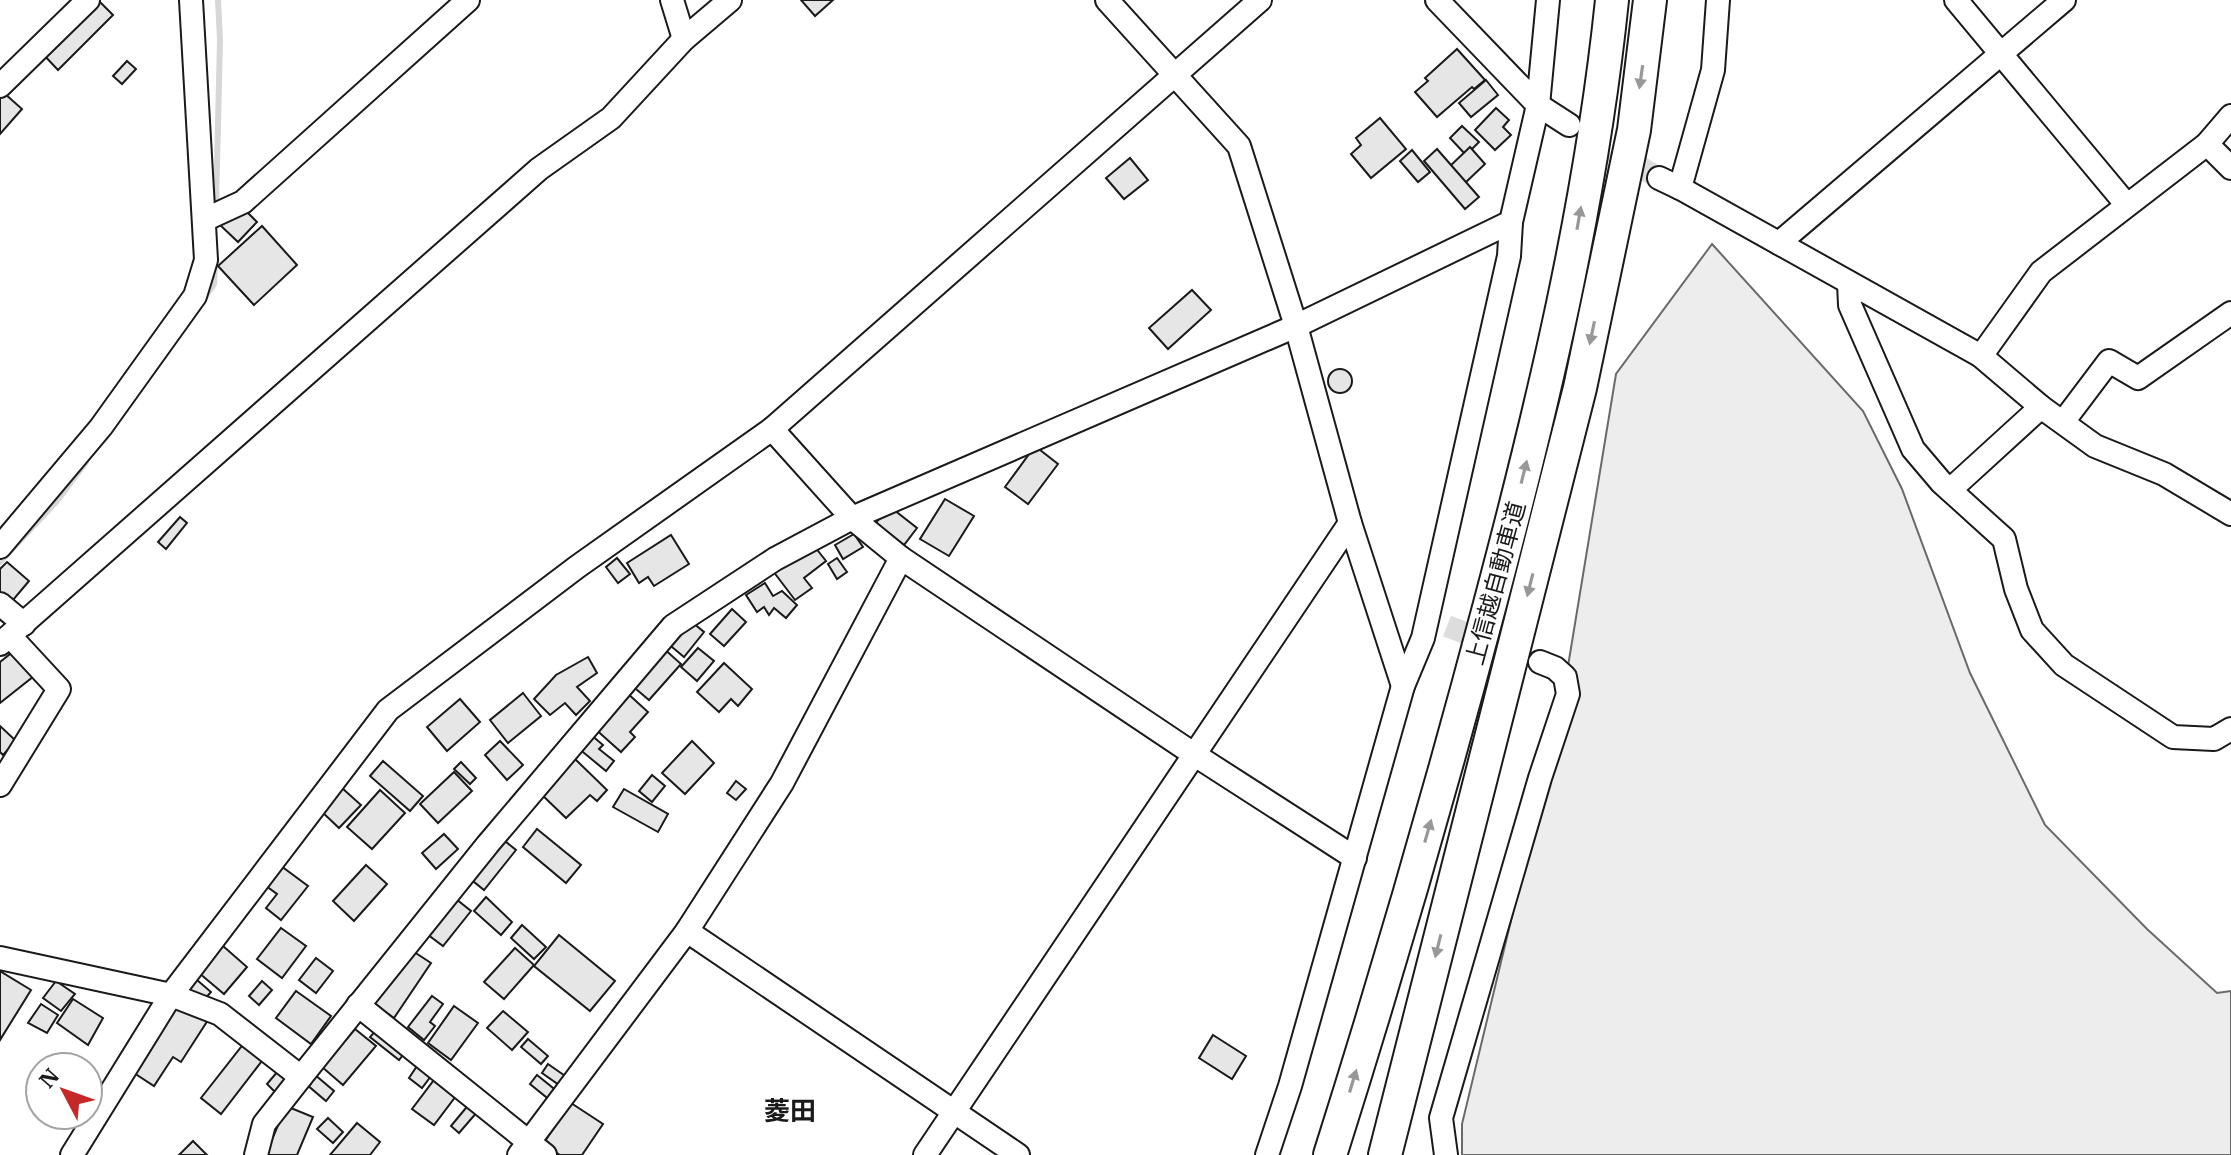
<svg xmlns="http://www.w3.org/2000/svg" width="2231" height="1155" viewBox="0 0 2231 1155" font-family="'IBM Plex Serif','Noto Sans JP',serif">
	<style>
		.green { fill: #ededed; stroke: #6a6a6a; stroke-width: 2 }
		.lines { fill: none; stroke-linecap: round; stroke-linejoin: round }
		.stream { stroke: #d7d7d7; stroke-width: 6 }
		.building { fill: #e6e6e6; stroke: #1a1a1a; stroke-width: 2 }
		.minor-tunnel { stroke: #ddd; stroke-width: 22; stroke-dasharray: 22 11; stroke-linecap: butt }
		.minor-casing { stroke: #1a1a1a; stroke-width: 26 }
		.highway-casing { stroke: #1a1a1a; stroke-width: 36 }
		.minor { stroke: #fff; stroke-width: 22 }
		.highway { stroke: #fff; stroke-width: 32 }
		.oneway { fill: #989898 }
		.labels { text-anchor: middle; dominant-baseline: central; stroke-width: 6; stroke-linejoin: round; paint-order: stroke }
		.street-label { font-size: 24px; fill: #1a1a1a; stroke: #fff }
		.neighbourhood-label { font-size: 26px; font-weight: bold; fill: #1a1a1a; stroke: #fff }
	</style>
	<rect width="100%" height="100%" fill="#fff"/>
	<polygon class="green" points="1712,244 1863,411 1902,489 1970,673 2045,825 2147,929 2217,993 2231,991 2231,1155 1462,1155 1462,1124 1559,721 1616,374"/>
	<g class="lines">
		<g class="stream">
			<polyline points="216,208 220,40 218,0"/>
			<polyline points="203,300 214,284 215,263"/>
			<polyline points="0,562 57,501 86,462"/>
		</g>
	</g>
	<g class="building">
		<polygon points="98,0 113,15 58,70 41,52"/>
		<polygon points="801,0 833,0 815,16"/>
		<polygon points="1457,49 1485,80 1474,89 1472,87 1437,117 1415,92 1428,81 1425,78"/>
		<polygon points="127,61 136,69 122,84 113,76"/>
		<polygon points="1486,80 1498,95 1471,117 1459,103"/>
		<polygon points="4,93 22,109 0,134 0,98"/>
		<polygon points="1496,108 1509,120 1503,127 1511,135 1495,150 1475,130"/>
		<polygon points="1380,118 1406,149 1371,178 1351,154 1361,145 1356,138"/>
		<polygon points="1462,126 1479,142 1466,155 1450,138"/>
		<polygon points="1470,147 1485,164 1464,184 1448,168"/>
		<polygon points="1437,149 1479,197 1465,209 1424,161"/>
		<polygon points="1412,150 1430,172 1418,182 1400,161"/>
		<polygon points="1130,158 1148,180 1124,199 1106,178"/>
		<polygon points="238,203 257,222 238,242 219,224"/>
		<polygon points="262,226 297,265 254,305 218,266"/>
		<polygon points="1192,290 1211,310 1168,349 1149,328"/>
		<circle cx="1340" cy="381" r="12"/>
		<polygon points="1035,446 1058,464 1028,504 1005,487"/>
		<polygon points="945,499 974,516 949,556 920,539"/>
		<polygon points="889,506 917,528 904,545 876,523"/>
		<polygon points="180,517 187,523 166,549 158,542"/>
		<polygon points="854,534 863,547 843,559 835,545"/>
		<polygon points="671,535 689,564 654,586 648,577 639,583 627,563"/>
		<polygon points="811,542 826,561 804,578 812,588 795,600 773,571"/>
		<polygon points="617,558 630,574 618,583 606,567"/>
		<polygon points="837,558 847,572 837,579 828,564"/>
		<polygon points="7,562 29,581 8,606 0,600 0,569"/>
		<polygon points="765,583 773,596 782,591 797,605 786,618 774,608 769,615 764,607 757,612 746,595"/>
		<polygon points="732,609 746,622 724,646 710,634"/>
		<polygon points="687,618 704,632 684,657 666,642"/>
		<polygon points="662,647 681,664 649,700 630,684"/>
		<polygon points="698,648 714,661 697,681 681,667"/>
		<polygon points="14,651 34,676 0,703 0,662"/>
		<polygon points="588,657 597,673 577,687 590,701 576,715 565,703 550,715 534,699 556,675"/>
		<polygon points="724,663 752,689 738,706 731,699 719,712 697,692"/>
		<polygon points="626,692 648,712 630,732 635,737 621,752 593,727"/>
		<polygon points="523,693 541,716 508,743 490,720"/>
		<polygon points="460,699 480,722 447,751 427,727"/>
		<polygon points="0,726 16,741 3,755 0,752"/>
		<polygon points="590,734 603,745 599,749 614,761 606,771 578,748"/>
		<polygon points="500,741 523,765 507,780 485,755"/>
		<polygon points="692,741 714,763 685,794 662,773"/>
		<polygon points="574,758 607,790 597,801 590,795 566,818 540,793"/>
		<polygon points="383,761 423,796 410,811 370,776"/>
		<polygon points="461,762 476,778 470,784 454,769"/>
		<polygon points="454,772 472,791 438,823 420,804"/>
		<polygon points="652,775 665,786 652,802 639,791"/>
		<polygon points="736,781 746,789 736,800 727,793"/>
		<polygon points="342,788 361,805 339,828 321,811"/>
		<polygon points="624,789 668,814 658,832 613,807"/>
		<polygon points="380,790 405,813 372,849 347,827"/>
		<polygon points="537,829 581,865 566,883 523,847"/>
		<polygon points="444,834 458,849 436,869 422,853"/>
		<polygon points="500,837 516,850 484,890 468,877"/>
		<polygon points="277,863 308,886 281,920 266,908 277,894 262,883"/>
		<polygon points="366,865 387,884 354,921 333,901"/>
		<polygon points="451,895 471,911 443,946 423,931"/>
		<polygon points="486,897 512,922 501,935 474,911"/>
		<polygon points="522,925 546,947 534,959 511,938"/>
		<polygon points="281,928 306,946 282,978 257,959"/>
		<polygon points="559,935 615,981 590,1011 534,966"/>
		<polygon points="223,946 247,967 224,994 199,973"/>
		<polygon points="408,948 431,963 394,1018 371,1002"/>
		<polygon points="515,948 534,965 504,999 484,982"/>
		<polygon points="316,958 333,971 316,993 299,980"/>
		<polygon points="0,971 31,990 0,1040"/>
		<polygon points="197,980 211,992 202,1002 189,990"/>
		<polygon points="56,981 75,994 61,1011 43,998"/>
		<polygon points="262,981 272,990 259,1005 249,996"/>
		<polygon points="296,991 331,1016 311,1044 276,1018"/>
		<polygon points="432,996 443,1004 430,1022 435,1026 424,1040 408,1027"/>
		<polygon points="73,999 103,1018 88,1045 57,1023"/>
		<polygon points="180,1002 208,1020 181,1062 173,1057 154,1086 134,1073"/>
		<polygon points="41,1004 58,1015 47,1033 28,1023"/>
		<polygon points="454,1006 478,1023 451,1060 428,1043"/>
		<polygon points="503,1011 528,1032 512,1050 487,1028"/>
		<polygon points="355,1029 376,1046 343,1085 322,1067"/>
		<polygon points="377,1029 406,1051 399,1060 370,1037"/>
		<polygon points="1213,1035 1246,1056 1232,1079 1199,1058"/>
		<polygon points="528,1039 548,1056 541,1064 521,1047"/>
		<polygon points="245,1042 265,1057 221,1114 201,1098"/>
		<polygon points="548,1064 568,1078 562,1087 542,1073"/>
		<polygon points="417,1066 431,1076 422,1088 409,1078"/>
		<polygon points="278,1071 290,1082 278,1095 267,1084"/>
		<polygon points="314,1074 334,1091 326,1101 306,1084"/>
		<polygon points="537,1075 558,1092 551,1101 530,1084"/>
		<polygon points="437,1076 459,1092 434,1125 412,1109"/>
		<polygon points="470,1103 478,1111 459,1133 451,1126"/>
		<polygon points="571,1103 603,1124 582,1155 560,1155 543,1144"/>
		<polygon points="286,1106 313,1117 297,1155 268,1155 266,1154"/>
		<polygon points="328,1118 343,1132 333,1143 317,1129"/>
		<polygon points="357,1123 380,1142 370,1155 330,1155"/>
		<polygon points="193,1141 207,1155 179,1155"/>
	</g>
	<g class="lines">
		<g class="minor-tunnel">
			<polyline points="1583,134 1659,178"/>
			<polyline points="1447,626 1540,662"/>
		</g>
		<g class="minor-casing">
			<g id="minor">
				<polyline points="672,0 684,39"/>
				<polyline points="1107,0 1239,146 1296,326 1350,523 1403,686"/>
				<polyline points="1437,0 1538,105 1569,125"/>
				<polyline points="1956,0 2126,204"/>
				<polyline points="0,86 88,0"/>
				<polyline points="2207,144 2231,168"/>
				<polyline points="1659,178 1680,188 1981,356 2041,407 2095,446 2164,474 2231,514"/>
				<polyline points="1680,188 1713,70 1718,0"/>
				<polyline points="204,220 243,202 468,0"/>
				<polyline points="1779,243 2064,0"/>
				<polyline points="1849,283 1850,305 1913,449 1941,482 2004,539 2016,589 2032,630 2064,665 2173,737 2214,739 2231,729"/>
				<polyline points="1981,356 2041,272 2207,144 2231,116"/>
				<polyline points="2063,422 2109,361 2138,378 2231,313"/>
				<polyline points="772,429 852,518 901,558 1195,755 1355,858"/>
				<polyline points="1950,490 2041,407"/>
				<polyline points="0,547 101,427 195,296 206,260 191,0"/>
				<polyline points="0,604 24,624"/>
				<polyline points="0,644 539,169 611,118 684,39 730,0"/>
				<polyline points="0,785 59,689 10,636"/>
				<polyline points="687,931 1018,1155"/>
				<polyline points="0,958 171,995 220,1014 301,1077"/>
				<polyline points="358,1005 545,1155"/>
				<polyline points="72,1155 171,995 388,710 577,567 772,429 1260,0"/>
				<polyline points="256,1155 264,1124 301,1077 488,844 673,626 775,559 852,518 1296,326 1511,222"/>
				<polyline points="519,1155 687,931 782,783 901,558"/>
				<polyline points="925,1155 1350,523"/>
				<polyline points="1267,1155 1290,1086 1403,686 1423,638 1509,256 1511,222 1538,105 1548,0"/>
				<polyline points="1446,1155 1441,1118 1540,778 1568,694 1565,677 1555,668 1540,662"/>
			</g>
		</g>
		<g class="highway-casing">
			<g id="highway">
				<path d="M1330,1155C1388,972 1441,789 1490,604C1543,405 1591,204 1612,0"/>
				<polyline points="1385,1155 1580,388 1634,130 1650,0"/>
			</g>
		</g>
		<use href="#minor" class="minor"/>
		<use href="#highway" class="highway"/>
	</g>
	<defs><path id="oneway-solid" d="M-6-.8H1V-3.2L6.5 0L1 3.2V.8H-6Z" transform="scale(2)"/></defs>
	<g class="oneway">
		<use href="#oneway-solid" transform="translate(1641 77) rotate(98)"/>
		<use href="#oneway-solid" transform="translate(1579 218) rotate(-80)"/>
		<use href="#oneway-solid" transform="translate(1592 333) rotate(102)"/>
		<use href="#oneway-solid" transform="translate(1524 472) rotate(-76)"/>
		<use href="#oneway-solid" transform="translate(1530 585) rotate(104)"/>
		<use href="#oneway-solid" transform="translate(1428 831) rotate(-74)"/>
		<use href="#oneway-solid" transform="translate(1438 946) rotate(104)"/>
		<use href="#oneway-solid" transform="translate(1353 1081) rotate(-73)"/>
	</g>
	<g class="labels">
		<g class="street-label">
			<text transform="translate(1495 583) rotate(-75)">上信越自動車道</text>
		</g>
		<g class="neighbourhood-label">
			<text x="790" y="1110">菱田</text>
		</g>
	</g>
	<g transform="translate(64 1091) rotate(311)"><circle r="38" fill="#ffffff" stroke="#a3a3a3" stroke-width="2"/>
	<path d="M0-6L14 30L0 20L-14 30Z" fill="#c62828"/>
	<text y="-12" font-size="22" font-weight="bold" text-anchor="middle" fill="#1a1a1a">N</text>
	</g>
</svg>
